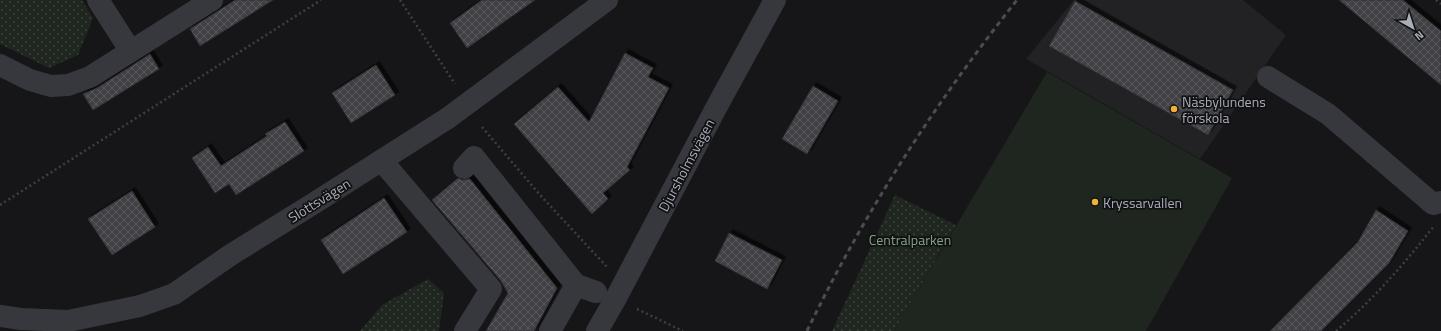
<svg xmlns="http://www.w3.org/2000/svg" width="1441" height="331" viewBox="0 0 1441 331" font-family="'Titillium Web',sans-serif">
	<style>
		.built { fill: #222225 }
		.grass { fill: #1e261f }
		.park { fill: url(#park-dots) }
		.building { fill: url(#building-cross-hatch); stroke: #303034; filter: url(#shadow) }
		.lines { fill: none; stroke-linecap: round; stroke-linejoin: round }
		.path { stroke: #3d3f44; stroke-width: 2.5; stroke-dasharray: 2 3; stroke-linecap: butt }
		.minor { stroke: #37383d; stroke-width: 22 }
		.rail { stroke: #4a4c52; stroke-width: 3; stroke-dasharray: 5 4; stroke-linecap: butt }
		.poi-dot { fill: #f2b134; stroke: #111113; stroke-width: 1.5 }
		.labels { text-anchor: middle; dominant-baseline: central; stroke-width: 3.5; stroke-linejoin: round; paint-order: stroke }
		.poi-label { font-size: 14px; fill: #a8adb8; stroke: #111113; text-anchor: start }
		.street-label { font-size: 14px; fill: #a8adb8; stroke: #111113 }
		.park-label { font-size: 14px; fill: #7fa381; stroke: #111113 }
	</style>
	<defs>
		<pattern id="park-dots" width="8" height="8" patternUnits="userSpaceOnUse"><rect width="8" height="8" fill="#1e261f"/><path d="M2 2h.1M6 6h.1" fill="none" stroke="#3c433d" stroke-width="1.8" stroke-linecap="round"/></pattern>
		<pattern id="building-cross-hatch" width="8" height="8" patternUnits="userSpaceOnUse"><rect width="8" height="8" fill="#404145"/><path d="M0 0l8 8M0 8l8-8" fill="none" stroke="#595a5e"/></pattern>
		<filter id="shadow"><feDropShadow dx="3.5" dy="-3.5" stdDeviation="0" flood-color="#0009"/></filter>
	</defs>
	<rect width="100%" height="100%" fill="#161618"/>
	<polygon class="built" points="1074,0 1243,0 1286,35 1200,159 1026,59"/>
	<polygon class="grass" points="1047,72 1232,178 1146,331 894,331"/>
	<g class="park">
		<polygon points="0,0 82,0 93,18 78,55 49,68 0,44"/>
		<polygon points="895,195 956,225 894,331 832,331"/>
		<polygon points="428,279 444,293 439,331 360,331 382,305"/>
	</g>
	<g class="building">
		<polygon points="235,0 273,0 200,46 190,29"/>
		<polygon points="482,0 535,0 467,48 450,23"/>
		<polygon points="1339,0 1403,0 1441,31 1441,85"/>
		<polygon points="1075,1 1233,90 1208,135 1049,46"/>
		<polygon points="625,53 653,68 648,77 669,88 627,167 630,170 603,193 608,199 592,214 514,124 558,87 589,122"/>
		<polygon points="150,54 159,69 93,110 83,94 97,88"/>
		<polygon points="376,65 395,95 351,123 332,93"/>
		<polygon points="813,86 838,101 807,154 782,139"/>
		<polygon points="285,122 304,151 236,195 229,184 215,193 192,158 208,147 221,166 267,136 265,134"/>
		<polygon points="458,178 462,180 470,179 557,288 534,331 486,331 508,293 501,281 432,200"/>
		<polygon points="132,191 155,227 112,255 88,219"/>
		<polygon points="384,198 407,232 343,274 321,240"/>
		<polygon points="1376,210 1408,231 1389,263 1321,331 1270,331 1358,242"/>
		<polygon points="729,233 782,260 767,289 715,261"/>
	</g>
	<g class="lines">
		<g class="path">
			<polyline points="400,0 455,84"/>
			<polyline points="1436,0 1441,4"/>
			<polyline points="482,127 540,195 607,267"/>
			<polyline points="0,205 321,0"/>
			<polyline points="637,309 683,331"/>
			<path d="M1336,331C1373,300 1404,264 1434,226"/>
		</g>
		<g class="minor">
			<polyline points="98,0 130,50"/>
			<polyline points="0,65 30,80 51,86 68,85 90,77 212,0"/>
			<polyline points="1268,77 1328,114 1433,204 1441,202"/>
			<polyline points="382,161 491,289 465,331"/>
			<polyline points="464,168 474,157 576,285 596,292"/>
			<polyline points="0,316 21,319 68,321 140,306 174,294 232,254 308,207 448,118 607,0"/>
			<polyline points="550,331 576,285"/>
			<polyline points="597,331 616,298 716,108 775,0"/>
		</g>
		<path class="rail" d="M807,331C864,213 935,103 1017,0"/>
	</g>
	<g class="poi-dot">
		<circle cx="1174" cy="109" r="4"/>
		<circle cx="1095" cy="202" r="4"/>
	</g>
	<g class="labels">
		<g class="poi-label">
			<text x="1182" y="101">Näsbylundens<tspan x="1182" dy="16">förskola</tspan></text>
			<text x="1103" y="202">Kryssarvallen</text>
		</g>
		<g class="street-label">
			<text transform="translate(686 165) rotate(-62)">Djursholmsvägen</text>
			<text transform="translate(319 200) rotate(-32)">Slottsvägen</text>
		</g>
		<g class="park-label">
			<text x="910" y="239">Centralparken</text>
		</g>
	</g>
	<g transform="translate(1413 28) rotate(141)" stroke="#111113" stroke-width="3" paint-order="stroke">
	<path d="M0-3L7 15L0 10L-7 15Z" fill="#a8adb8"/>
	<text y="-6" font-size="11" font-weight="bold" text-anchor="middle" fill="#a8adb8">N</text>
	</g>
</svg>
